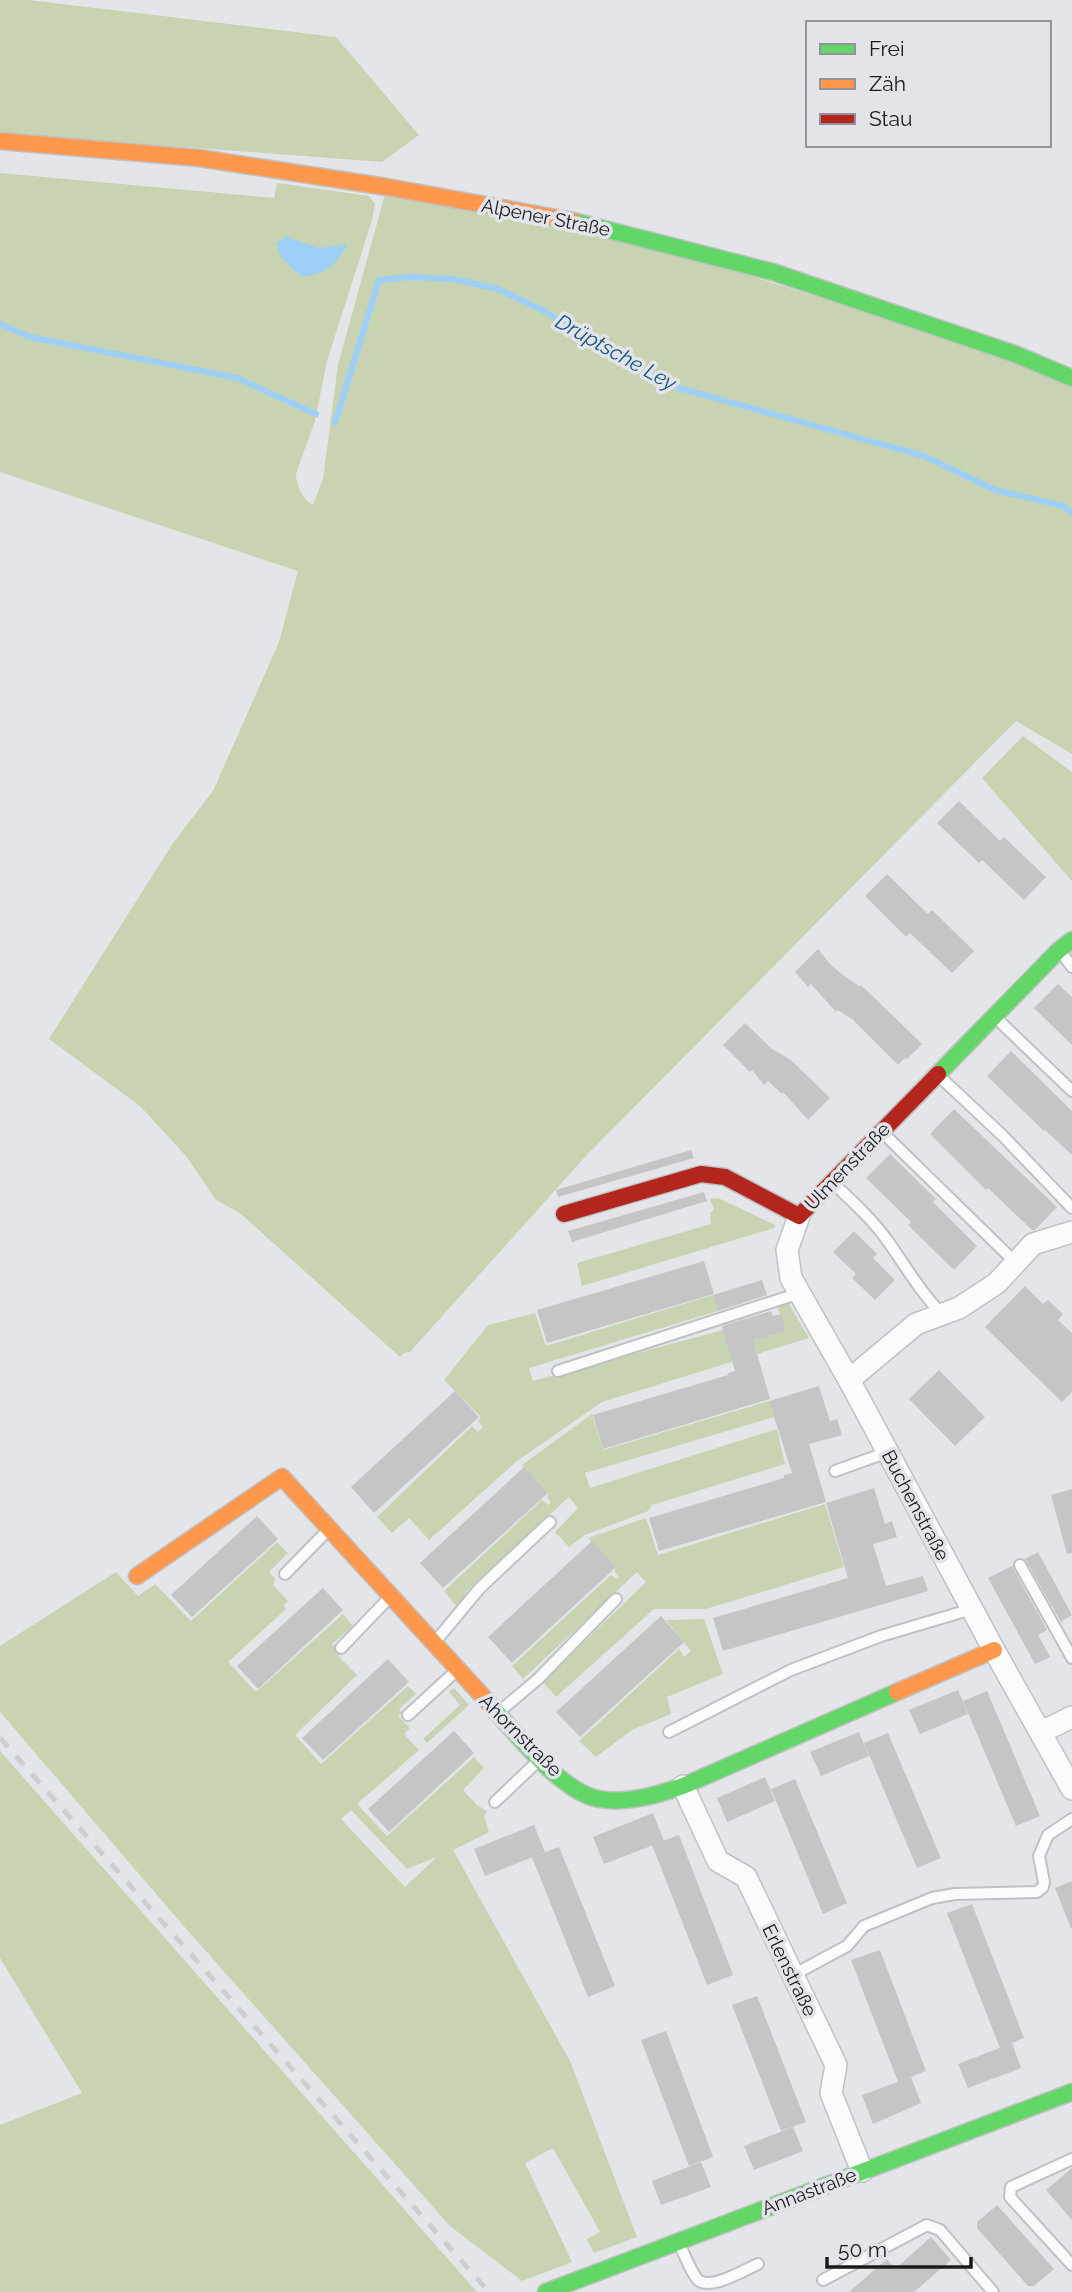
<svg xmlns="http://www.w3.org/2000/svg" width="1072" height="2292" viewBox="0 0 1072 2292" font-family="Raleway,sans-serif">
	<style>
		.green { fill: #c8d4b1; fill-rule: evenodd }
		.water { fill: #9ecff6 }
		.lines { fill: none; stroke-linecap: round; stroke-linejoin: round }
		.stream { stroke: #9ecff6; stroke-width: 6 }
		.building { fill: #c5c5c6 }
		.lane-casing { stroke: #c0c1c4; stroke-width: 14 }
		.street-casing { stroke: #c0c1c4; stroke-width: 24 }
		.fast-casing { stroke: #c0c1c4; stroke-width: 19 }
		.slow-casing { stroke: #c0c1c4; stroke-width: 19 }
		.jam-casing { stroke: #c0c1c4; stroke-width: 19 }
		.lane { stroke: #fbfbfc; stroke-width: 10 }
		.street { stroke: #fbfbfc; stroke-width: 21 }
		.fast { stroke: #63d668; stroke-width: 16 }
		.slow { stroke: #ff974d; stroke-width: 16 }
		.jam { stroke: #b3261e; stroke-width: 16 }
		.rail { stroke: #cececf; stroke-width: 5; stroke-dasharray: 12 12; stroke-linecap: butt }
		.labels { text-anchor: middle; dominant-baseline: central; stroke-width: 7; stroke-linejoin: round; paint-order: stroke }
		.street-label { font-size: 19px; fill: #1a1b1d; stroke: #e3e4ea }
		.water-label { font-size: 21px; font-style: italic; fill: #125681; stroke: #e3e4ea }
	</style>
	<rect width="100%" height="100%" fill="#e4e5e9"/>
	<g class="green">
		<polygon points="0,0 29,0 336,37 419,135 382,162 0,133"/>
		<path d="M0,173L274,198L277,183L369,196L375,204L372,220L327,361L315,421L296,473C296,485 302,499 313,505L323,479L338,365L387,187L581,222L1072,378V754L1016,721L584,1158L410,1352L404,1353L400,1357L241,1214L216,1200L186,1156L140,1106L49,1039L173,843L213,791L279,642L298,571L0,472Z"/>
		<polygon points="1023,736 1072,772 1072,881 982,778"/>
		<polygon points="718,1198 775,1225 774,1228 582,1286 577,1263 711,1224 710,1213 714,1210 710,1199"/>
		<polygon points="713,1295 718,1311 529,1368 533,1381 723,1330 786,1331 777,1305 787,1301 809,1338 602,1402 517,1461 429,1540 409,1518 392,1533 377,1517 472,1426 478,1432 483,1427 478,1421 481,1417 444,1380 488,1325 535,1313 546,1346"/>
		<polygon points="769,1401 774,1417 585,1473 590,1488 777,1429 785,1464 652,1505 648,1511 585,1535 569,1547 555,1532 578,1508 569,1497 467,1591 459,1609 444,1591 542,1500 548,1505 551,1502 547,1497 549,1494 522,1465 592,1414 603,1450"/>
		<polygon points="825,1504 844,1567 706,1609 654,1609 556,1697 543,1682 646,1582 637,1572 523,1679 512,1666 611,1575 616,1579 619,1577 614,1571 616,1567 588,1538 646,1518 658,1555"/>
		<path d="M277,1542L288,1553L269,1572L275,1579L273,1585L288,1601L284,1606L286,1609L228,1662L256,1692L343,1614L353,1626L332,1644L341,1652L338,1656L357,1675L295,1735L321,1764L408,1686L416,1694L399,1709L402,1713L398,1716L410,1728L404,1734L419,1750L357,1804L387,1836L474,1757L484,1768L463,1790L477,1805L487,1811L484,1816L489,1832L453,1850L570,2061L637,2237L594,2253L587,2239L600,2232L553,2148L525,2163L572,2262L522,2281L451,2227L188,1931L0,1712V1646L116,1572L138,1596L155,1584L191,1621ZM351,1810L407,1869L437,1857L405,1887L341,1819Z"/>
		<polygon points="704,1619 723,1674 667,1697 671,1714 632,1730 596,1757 579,1741 679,1649 684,1657 691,1651 666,1620"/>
		<polygon points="454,1688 469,1705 427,1743 423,1739 460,1705 449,1692"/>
		<polygon points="0,1751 477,2292 0,2292 0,2125 82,2093 0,1958"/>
	</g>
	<path class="water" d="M285,236L319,248L347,244C338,265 322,277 300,276L281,257L276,244Z"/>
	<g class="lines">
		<g class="stream">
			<polyline points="0,324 30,337 237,378 316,414"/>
			<polyline points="335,423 379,280 410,277 453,279 498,289 544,311 675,387 924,456 995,490 1063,506 1072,513"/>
		</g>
	</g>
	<g class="building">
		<polygon points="959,801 1000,841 1004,837 1046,877 1024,900 982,860 979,863 937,823"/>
		<polygon points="887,874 928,914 932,910 974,951 952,973 910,933 906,937 865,896"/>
		<polygon points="818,949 830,964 844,976 859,986 861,985 922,1044 907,1059 905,1058 898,1065 853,1020 838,1010 836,1012 811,984 808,987 795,972"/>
		<polygon points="1058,984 1072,997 1072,1045 1034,1008"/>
		<polygon points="745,1023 772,1049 791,1060 830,1098 808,1120 783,1092 782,1094 768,1081 764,1085 752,1070 750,1072 723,1045"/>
		<polygon points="1011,1051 1072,1111 1072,1155 1045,1130 1044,1131 987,1076"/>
		<polygon points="954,1109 1057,1207 1035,1230 1032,1230 988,1188 986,1190 930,1134"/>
		<polygon points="691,1150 694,1158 558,1197 556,1190"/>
		<polygon points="890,1154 936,1199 933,1202 977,1246 954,1270 908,1225 911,1222 866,1178"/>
		<polygon points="704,1192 707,1201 572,1242 568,1231"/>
		<polygon points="854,1231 877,1254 873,1258 895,1280 875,1300 852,1278 856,1274 833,1252"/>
		<polygon points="704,1261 714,1294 547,1343 537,1310"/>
		<polygon points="762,1280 767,1295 718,1311 713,1295"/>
		<polygon points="1025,1286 1043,1304 1048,1300 1063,1314 1058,1320 1072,1333 1072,1392 1062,1402 985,1327"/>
		<polygon points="771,1311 773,1316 781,1314 786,1331 753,1340 770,1399 603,1449 593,1415 728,1375 728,1373 735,1371 722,1326"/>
		<polygon points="939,1370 985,1417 955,1446 909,1399"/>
		<polygon points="819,1386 830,1421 837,1419 842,1435 809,1444 826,1502 659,1551 649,1518 784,1478 784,1475 792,1473 769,1401"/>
		<polygon points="455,1391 479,1417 374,1513 351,1487"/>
		<polygon points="524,1467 548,1493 443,1588 420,1563"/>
		<polygon points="874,1488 885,1524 892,1521 897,1537 873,1544 886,1586 923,1576 928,1591 723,1651 713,1618 848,1578 826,1503"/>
		<polygon points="1072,1489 1072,1553 1067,1554 1051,1495"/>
		<polygon points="257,1516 278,1539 192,1617 171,1595"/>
		<polygon points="592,1541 616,1567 512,1663 488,1637"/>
		<polygon points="1038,1552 1072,1615 1061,1622 1025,1559"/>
		<polygon points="1012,1566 1047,1630 1038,1635 1050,1657 1035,1664 988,1578"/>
		<polygon points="323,1588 343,1610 258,1689 237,1666"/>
		<polygon points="661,1616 684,1642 580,1737 556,1712"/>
		<polygon points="388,1659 409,1682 323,1760 302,1738"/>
		<polygon points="958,1690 968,1714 920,1734 909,1710"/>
		<polygon points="987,1691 1040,1816 1016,1826 963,1701"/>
		<polygon points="454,1731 474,1753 389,1832 368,1809"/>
		<polygon points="859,1732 869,1756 821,1776 810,1752"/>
		<polygon points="888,1733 941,1858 917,1868 864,1743"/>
		<polygon points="765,1777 775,1801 727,1822 717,1798"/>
		<polygon points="795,1779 847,1903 823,1914 771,1789"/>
		<polygon points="653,1813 664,1841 604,1864 593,1837"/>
		<polygon points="534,1825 545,1852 485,1876 474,1849"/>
		<polygon points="679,1835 733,1975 707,1985 652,1845"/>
		<polygon points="559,1847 615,1986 588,1997 532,1857"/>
		<polygon points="1072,1881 1072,1928 1071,1928 1055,1888"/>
		<polygon points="972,1904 1024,2038 1000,2048 947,1913"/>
		<polygon points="880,1950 926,2071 898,2082 851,1960"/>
		<polygon points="757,1996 806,2122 781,2131 732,2005"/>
		<polygon points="666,2031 713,2157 689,2166 641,2040"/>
		<polygon points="1012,2043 1021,2068 968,2088 958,2064"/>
		<polygon points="911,2077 921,2103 873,2124 862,2095"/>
		<polygon points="793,2127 803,2151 754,2170 744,2146"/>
		<polygon points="701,2162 711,2187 661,2205 652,2181"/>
		<polygon points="1072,2168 1072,2220 1046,2190"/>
		<polygon points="997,2205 1054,2269 1034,2286 1028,2286 977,2228 977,2222"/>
		<polygon points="931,2237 951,2260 914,2292 849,2292 887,2259 895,2269"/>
	</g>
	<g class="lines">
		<g class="lane-casing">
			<g id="lane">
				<polyline points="1061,952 1072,967"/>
				<polyline points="996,1018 1072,1091"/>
				<polyline points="939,1076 1003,1136 1072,1208"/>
				<polyline points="883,1133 1016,1263"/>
				<path d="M834,1184C852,1201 872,1219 887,1240C905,1265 920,1292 942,1314"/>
				<polyline points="558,1371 800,1293"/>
				<polyline points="835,1471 888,1452"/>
				<polyline points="1020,1565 1072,1658"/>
				<polyline points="285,1574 328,1530"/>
				<polyline points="435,1642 479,1589 550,1522"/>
				<polyline points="341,1648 390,1597"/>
				<polyline points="500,1711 538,1679 616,1599"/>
				<polyline points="408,1715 455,1672"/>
				<polyline points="669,1732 791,1670 881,1636 972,1609"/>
				<polyline points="495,1802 538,1761"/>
				<polyline points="793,1975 847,1946 864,1926 932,1898 955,1894 1037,1892 1043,1887 1044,1882 1039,1856 1048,1835 1072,1819"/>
				<polyline points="1072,2159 1011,2187 1010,2197 1072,2265"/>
				<path d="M679,2244C685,2255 690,2270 697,2279C709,2292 744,2270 758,2264"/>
				<polyline points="823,2280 927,2225 940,2230 993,2292"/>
			</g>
		</g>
		<g class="street-casing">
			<g id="street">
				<polyline points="799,1216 787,1250 791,1278 849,1380 994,1650 1072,1789"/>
				<polyline points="849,1380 916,1324 959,1308 997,1283 1033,1244 1072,1232"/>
				<polyline points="1041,1732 1072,1717"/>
				<polyline points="683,1786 718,1861 746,1877 836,2065 831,2093 862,2171"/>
			</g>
		</g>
		<g class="fast-casing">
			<g id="fast">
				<polyline points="573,221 773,272 1015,354 1072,378"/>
				<polyline points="938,1074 1059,950 1072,940"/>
				<path d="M487,1701C513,1730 560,1792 599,1799C627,1804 657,1795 683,1786L897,1692"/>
				<polyline points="546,2292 1072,2092"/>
			</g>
		</g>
		<g class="slow-casing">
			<g id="slow">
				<polyline points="0,141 199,158 387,187 573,221"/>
				<polyline points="137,1576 282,1477 487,1701"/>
				<polyline points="897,1692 994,1650"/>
			</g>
		</g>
		<g class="jam-casing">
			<polyline id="jam" points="564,1214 701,1174 725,1177 799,1216 938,1074"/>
		</g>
		<use href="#lane" class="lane"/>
		<use href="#street" class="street"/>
		<use href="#fast" class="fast"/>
		<use href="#slow" class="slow"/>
		<use href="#jam" class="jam"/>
		<polyline class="rail" points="0,1738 489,2292"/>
	</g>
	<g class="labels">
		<g class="street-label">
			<text transform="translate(546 217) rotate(11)">Alpener Straße</text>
			<text transform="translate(847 1166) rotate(-46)">Ulmenstraße</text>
			<text transform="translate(916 1505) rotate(62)">Buchenstraße</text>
			<text transform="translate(521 1735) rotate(45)">Ahornstraße</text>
			<text transform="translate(790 1970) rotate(64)">Erlenstraße</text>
			<text transform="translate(809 2191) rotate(-21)">Annastraße</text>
		</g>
		<g class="water-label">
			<text transform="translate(616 352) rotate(29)">Drüptsche Ley</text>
		</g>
	</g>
	<rect x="806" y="21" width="245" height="126" fill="#e3e4ea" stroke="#939498" stroke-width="2"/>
	<rect x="820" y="44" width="35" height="10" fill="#63d668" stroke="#939498" stroke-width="2"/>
	<text x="869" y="56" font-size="21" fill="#1a1b1d">Frei</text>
	<rect x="820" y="79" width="35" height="10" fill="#ff974d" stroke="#939498" stroke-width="2"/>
	<text x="869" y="91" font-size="21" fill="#1a1b1d">Zäh</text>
	<rect x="820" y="114" width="35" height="10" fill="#b3261e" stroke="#939498" stroke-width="2"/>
	<text x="869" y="126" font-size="21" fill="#1a1b1d">Stau</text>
	<path d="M827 2257v10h144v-10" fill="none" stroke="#1a1b1d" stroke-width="3.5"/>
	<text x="838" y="2257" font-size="21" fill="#1a1b1d" stroke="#e3e4ea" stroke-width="5" paint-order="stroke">50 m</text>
</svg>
